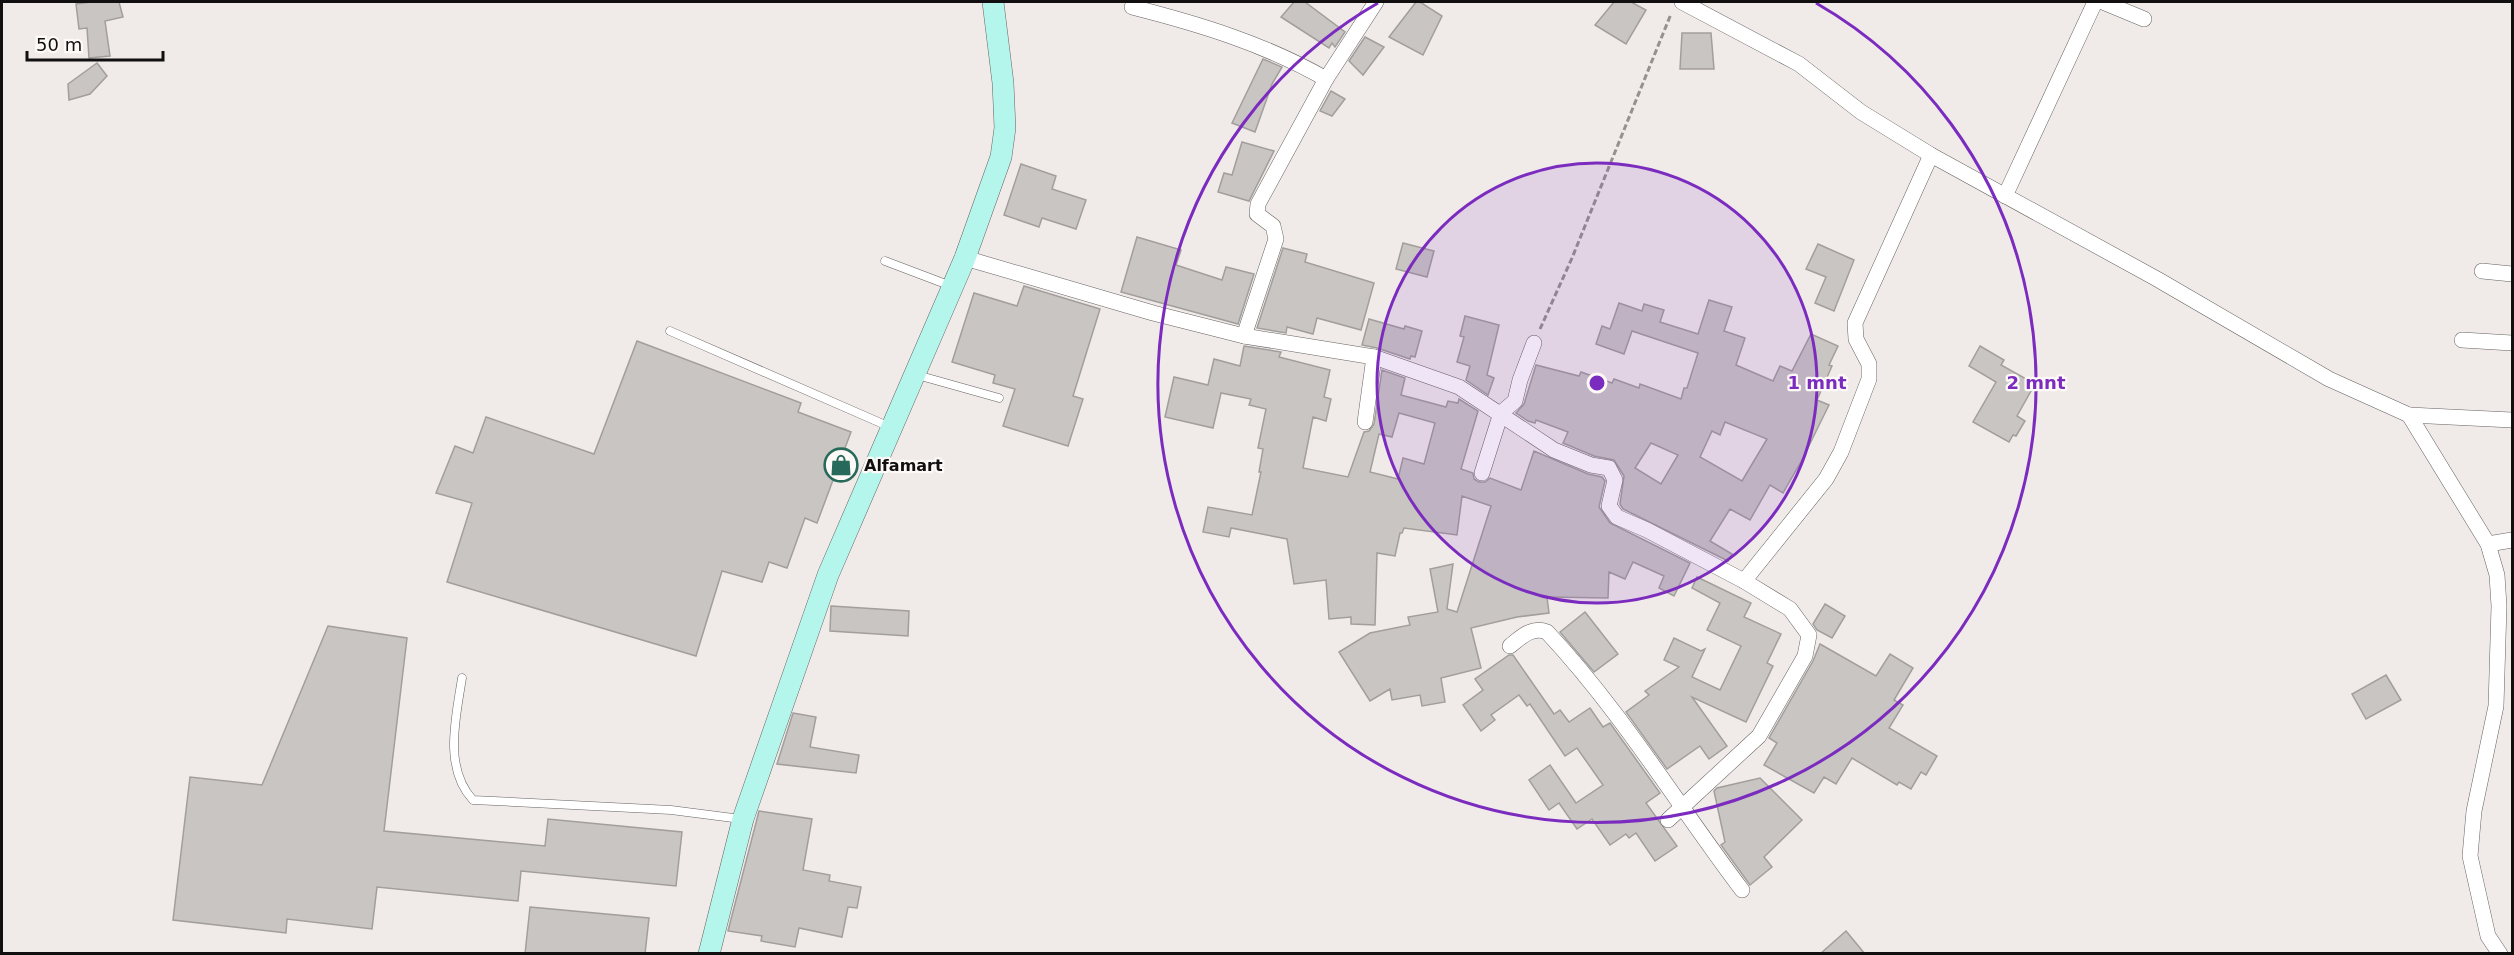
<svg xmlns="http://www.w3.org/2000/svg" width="2514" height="955" viewBox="0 0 2514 955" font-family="'DejaVu Sans',sans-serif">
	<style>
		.building { fill: #c9c5c3; stroke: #a29e9c; stroke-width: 1.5; fill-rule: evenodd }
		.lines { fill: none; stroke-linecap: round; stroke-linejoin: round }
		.lane-casing { stroke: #666261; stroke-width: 9 }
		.street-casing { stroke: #666261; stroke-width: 16 }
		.secondary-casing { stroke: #666261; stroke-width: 22 }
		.path { stroke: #959190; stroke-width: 3; stroke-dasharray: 6 3; stroke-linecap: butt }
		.lane { stroke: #fff; stroke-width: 8 }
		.street { stroke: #fff; stroke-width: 15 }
		.secondary { stroke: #b5f6ec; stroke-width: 21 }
		.ring { fill: none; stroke: #7b2cbf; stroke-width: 3 }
		.labels { text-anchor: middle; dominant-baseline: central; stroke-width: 4.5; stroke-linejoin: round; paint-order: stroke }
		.poi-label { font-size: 16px; font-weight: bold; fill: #110f0f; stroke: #fdf9f7; text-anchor: start }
		.centre { fill: #7b2cbf; stroke: #fdf9f7; stroke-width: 3 }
		.ring-label { font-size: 18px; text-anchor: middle; font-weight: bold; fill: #7b2cbf; stroke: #fdf9f7; stroke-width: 4.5; stroke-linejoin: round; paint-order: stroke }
	</style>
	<rect width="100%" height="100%" fill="#f0ebe9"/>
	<g class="building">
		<polygon points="91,2 119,2 123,17 105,21 110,56 89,58 87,28 79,29 76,4"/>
		<polygon points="1294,2 1305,2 1345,32 1335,47 1332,43 1329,48 1281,17"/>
		<polygon points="1416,2 1420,2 1442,16 1423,55 1389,37"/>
		<polygon points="1614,2 1631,2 1646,10 1626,44 1595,25"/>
		<polygon points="1682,33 1711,33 1714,69 1680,69"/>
		<polygon points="1365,37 1384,47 1363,75 1349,61"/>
		<polygon points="1263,59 1282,67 1272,84 1255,132 1232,123"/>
		<polygon points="97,63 107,76 90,94 69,100 68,84"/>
		<polygon points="1331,91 1345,99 1332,116 1320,111"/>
		<polygon points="1242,142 1274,151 1249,201 1218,192 1224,173 1232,175"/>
		<polygon points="1021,164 1056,176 1052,189 1086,200 1076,229 1042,218 1039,227 1004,215"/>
		<polygon points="1137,237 1181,250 1176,265 1222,280 1226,267 1254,274 1238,324 1121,292"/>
		<polygon points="1403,243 1434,251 1427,277 1396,269"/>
		<polygon points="1818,244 1854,260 1834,311 1815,303 1826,277 1806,269"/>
		<polygon points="1283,248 1307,254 1305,262 1374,283 1361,330 1317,318 1313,334 1287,327 1286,333 1257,328"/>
		<polygon points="1024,286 1100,309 1073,396 1083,399 1068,446 1003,426 1015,389 993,383 995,375 952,362 974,293 1017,306"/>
		<path d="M1709,300L1732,307L1724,331L1745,338L1736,365L1773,381L1780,366L1792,371L1811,334L1838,346L1829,365L1832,366L1817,400L1829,405L1802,460L1783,493L1770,485L1750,520L1730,509L1710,541L1732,554L1728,561L1623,509L1620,504L1624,476L1614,460L1594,456L1563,443L1568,432L1536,420L1535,423L1528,421L1516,413L1524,404L1536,365L1579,376L1581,372L1612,383L1614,379L1639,388L1640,384L1681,399L1684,388H1687L1698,353L1632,331L1624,354L1596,344L1602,326L1610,329L1619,303L1642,311L1644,304L1664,310L1660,322L1698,334ZM1725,422L1767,439L1742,481L1700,457L1712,431L1720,435ZM1651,443L1678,455L1661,484L1635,468Z"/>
		<polygon points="1465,316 1499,325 1487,375 1494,378 1488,395 1466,380 1470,366 1457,362 1464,337 1460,336"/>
		<polygon points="1369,319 1404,329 1405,326 1422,331 1415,357 1411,356 1410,359 1377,348 1362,345"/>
		<polygon points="637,341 801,403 798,412 851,432 817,523 805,518 787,568 769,562 762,582 722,571 696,656 447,582 472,503 436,493 455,446 473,453 486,417 594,454"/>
		<path d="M1244,346L1281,352L1279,357L1330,370L1324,397L1331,399L1326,421L1313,417L1303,468L1348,477L1364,432L1369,431L1374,424L1382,370L1405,378L1401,395L1446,407L1448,401L1458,403L1459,399L1478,411L1461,469L1473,473L1474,479L1479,482H1485L1490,478L1521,490L1534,451L1588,474L1602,477L1605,481L1599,507L1610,523L1690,563L1674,596L1659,588L1664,576L1633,562L1625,579L1609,572L1608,598L1547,597L1549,613L1517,617L1471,628L1481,668L1441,678L1445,702L1422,706L1420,695L1392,700L1390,689L1370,701L1339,652L1370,633L1410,625L1408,617L1438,612L1430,569L1453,564L1447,609L1457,612L1491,506L1462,496L1457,535L1404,528L1402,533H1400L1395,556L1377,553L1375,625L1351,624V617L1329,619L1326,580L1294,584L1287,539L1231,528L1229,537L1203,532L1208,507L1252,515L1261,472H1259L1263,449L1258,448L1266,409L1249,405L1251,399L1221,393L1213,428L1165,417L1174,377L1208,385L1214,359L1240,366ZM1399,413L1435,423L1424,464L1403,458L1398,479L1370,472L1379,434L1392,437Z"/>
		<polygon points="1980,346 2004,360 2001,365 2035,384 2017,416 2025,421 2016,436 2013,435 2009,442 1973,422 1996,382 1969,366"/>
		<polygon points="1697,577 1751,603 1744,617 1781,634 1767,663 1773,666 1746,722 1692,697 1727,746 1709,759 1700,746 1667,769 1626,712 1649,695 1645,691 1679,667 1664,660 1674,638 1701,651 1705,649 1692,677 1720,690 1741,646 1707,630 1720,603 1692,588"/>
		<polygon points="1825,604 1845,616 1832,638 1817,630 1813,624"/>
		<polygon points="831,606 909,611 908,636 830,631"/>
		<polygon points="1585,612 1618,654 1594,672 1560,632"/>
		<polygon points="328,626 407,638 384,831 545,846 548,819 682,832 676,886 521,871 518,901 377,887 372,929 287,919 286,933 173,920 190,777 262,785"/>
		<polygon points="1820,644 1876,676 1890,654 1913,668 1894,700 1903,705 1889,728 1937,756 1926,775 1921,772 1911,789 1899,782 1897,785 1852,758 1836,784 1824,777 1814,793 1764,765 1777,743 1769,738 1813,661"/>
		<polygon points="1509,655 1513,655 1554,714 1560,710 1569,722 1590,708 1603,727 1610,723 1660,793 1646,803 1677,846 1655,861 1636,833 1629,838 1626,834 1610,845 1592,819 1577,829 1559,803 1549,810 1529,780 1550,765 1576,803 1603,785 1577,748 1565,756 1530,704 1527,706 1519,695 1491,715 1495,720 1481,731 1463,705 1483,690 1475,679"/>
		<polygon points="2386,675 2401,700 2366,719 2352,694"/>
		<polygon points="793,713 816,717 810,747 859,755 856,773 777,764"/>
		<polygon points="1760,778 1802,820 1764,857 1772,867 1750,885 1721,845 1725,842 1714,791 1717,788"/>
		<polygon points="759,811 812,819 803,870 830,875 829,881 861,887 857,908 848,907 842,937 799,928 795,947 761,941 762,936 728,931"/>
		<polygon points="530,907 649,918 645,954 525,954"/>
		<polygon points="1846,931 1865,954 1820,954"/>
	</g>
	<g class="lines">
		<g class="lane-casing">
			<g id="lane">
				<polyline points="885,261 951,286"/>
				<polyline points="670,331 890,427"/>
				<polyline points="917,375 999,398"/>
				<path d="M462,678C456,717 443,768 473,800L671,810L741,819"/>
			</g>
		</g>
		<g class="street-casing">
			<g id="street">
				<polyline points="1682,2 1799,64 1861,112 1931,155 2157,279 2329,379 2409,415 2488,544 2497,575 2499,606 2496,706 2474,811 2470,856 2488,936 2500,954"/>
				<polyline points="2103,2 2144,19"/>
				<path d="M1132,7C1199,24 1265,44 1326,79"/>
				<polyline points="2005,196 2095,2"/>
				<polyline points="965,258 1153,313 1244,336 1374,357 1459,387 1554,450 1591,465 1609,468 1615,480 1609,506 1617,517 1647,530 1744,581 1790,609 1809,635 1805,656 1759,736 1668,820"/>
				<polyline points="2482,271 2512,274"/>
				<polyline points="1244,336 1276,239 1273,226 1257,214 1258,204 1326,79 1376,2"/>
				<polyline points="2462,340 2512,343"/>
				<polyline points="2409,415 2512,420"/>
				<polyline points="1365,422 1374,357"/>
				<polyline points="1482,473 1501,413 1515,401 1520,380 1534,343"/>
				<polyline points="2488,544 2512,540"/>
				<polyline points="1744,581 1826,479 1841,452 1869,379 1869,364 1856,339 1855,323 1931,155"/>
				<path d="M1510,646C1521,637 1532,626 1547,632C1621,711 1677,804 1742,890"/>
			</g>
		</g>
		<g class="secondary-casing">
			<polyline id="secondary" points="709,954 743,819 828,575 965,258 1001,157 1005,128 1003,83 993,2"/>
		</g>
		<polyline class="path" points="1540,329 1572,258 1671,14"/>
		<use href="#lane" class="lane"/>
		<use href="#street" class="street"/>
		<use href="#secondary" class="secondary"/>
	</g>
	<circle cx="1597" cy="383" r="220" fill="#7b2cbf" fill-opacity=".12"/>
	<g class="ring">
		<circle cx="1597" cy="383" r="220"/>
		<path d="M1816 3A439 439 0 1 1 1378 3"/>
	</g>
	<defs>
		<g id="shop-ring" transform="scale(1.725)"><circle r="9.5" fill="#fdf9f7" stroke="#276a5b" stroke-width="1.5"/><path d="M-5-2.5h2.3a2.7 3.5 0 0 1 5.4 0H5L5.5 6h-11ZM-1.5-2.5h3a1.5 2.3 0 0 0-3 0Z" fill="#276a5b"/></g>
	</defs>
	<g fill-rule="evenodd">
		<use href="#shop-ring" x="841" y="465"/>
	</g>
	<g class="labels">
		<g class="poi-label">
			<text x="864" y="465">Alfamart</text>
		</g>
	</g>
	<circle cx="1597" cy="383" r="9" class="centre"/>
	<g class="ring-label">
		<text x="1817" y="389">1 mnt</text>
		<text x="2036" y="389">2 mnt</text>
	</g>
	<rect width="2514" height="955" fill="none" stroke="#110f0f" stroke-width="6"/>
	<path d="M27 51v9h136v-9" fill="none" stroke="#110f0f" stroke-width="3"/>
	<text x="36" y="51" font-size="18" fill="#110f0f" stroke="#fdf9f7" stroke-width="4.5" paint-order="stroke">50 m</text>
</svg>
